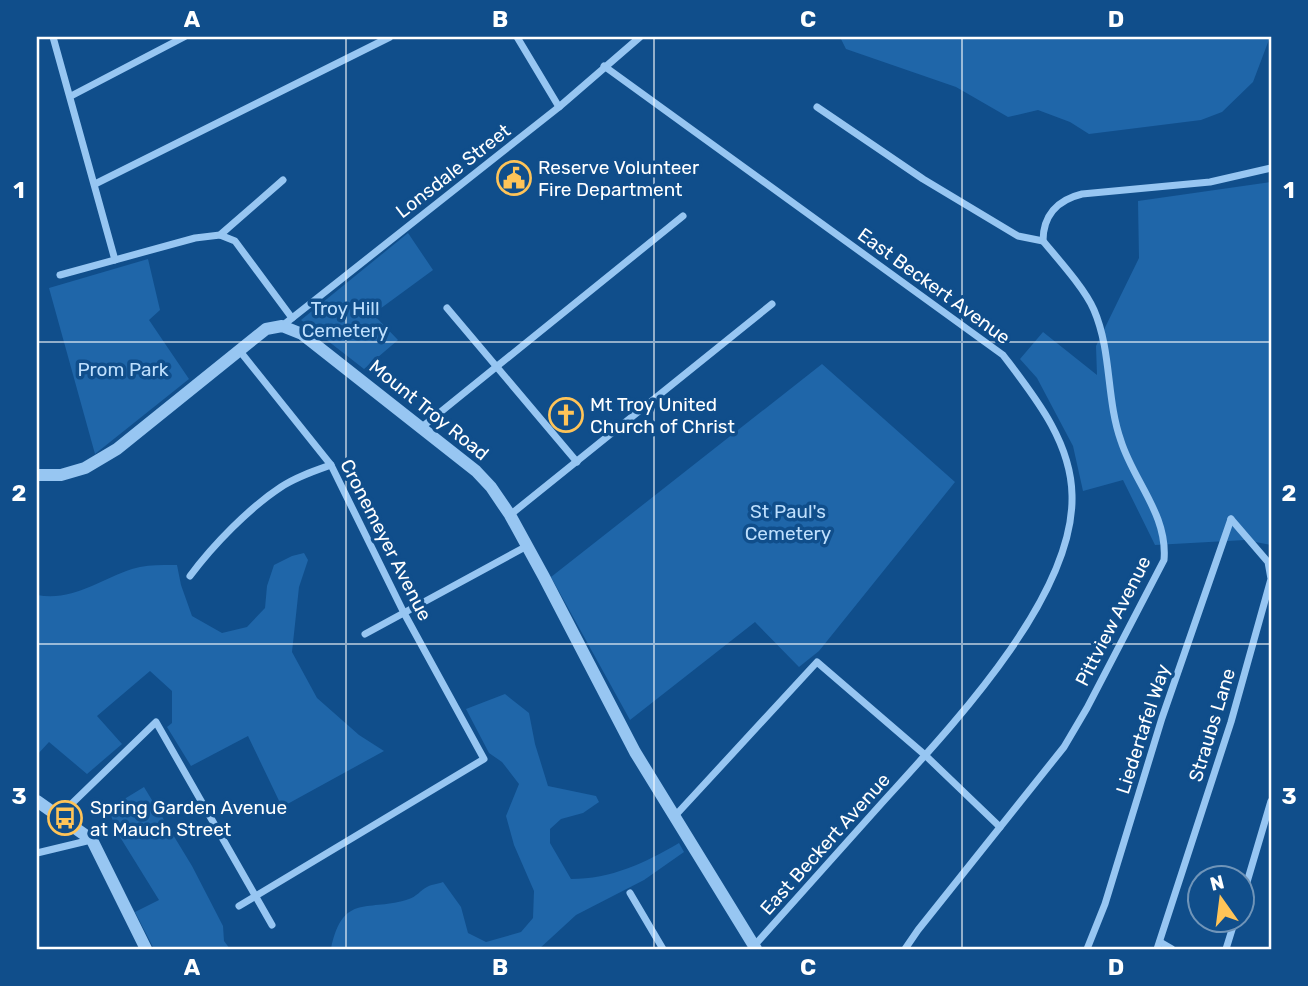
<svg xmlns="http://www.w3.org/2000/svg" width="1308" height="986" viewBox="0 0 1308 986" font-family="Rubik,sans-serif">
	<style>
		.green { fill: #1f66a9 }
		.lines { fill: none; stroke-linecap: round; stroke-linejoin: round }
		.minor { stroke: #97c6f2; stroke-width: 7 }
		.tertiary { stroke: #97c6f2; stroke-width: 12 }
		.grid { fill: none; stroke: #fff; stroke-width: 2; stroke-opacity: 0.55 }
		.labels { text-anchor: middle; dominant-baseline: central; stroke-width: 7; stroke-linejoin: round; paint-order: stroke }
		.poi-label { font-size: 19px; fill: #fff; stroke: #104e8b; text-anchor: start }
		.street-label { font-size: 19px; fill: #fff; stroke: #104e8b }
		.park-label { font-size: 19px; fill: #bedffd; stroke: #104e8b }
		.neatline { fill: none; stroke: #fff; stroke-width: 2.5 }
		.grid-label { font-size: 23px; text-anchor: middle; font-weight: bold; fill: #fff }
	</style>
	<rect width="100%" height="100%" fill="#104e8b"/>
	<g class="green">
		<polygon points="840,37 1270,37 1253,82 1222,112 1201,120 1089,134 1070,122 1038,110 1008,117 956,87 846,49"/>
		<polygon points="1271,182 1271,545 1245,540 1155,545 1123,480 1083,491 1073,446 1037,378 1020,359 1043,332 1097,375 1096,346 1139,258 1138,201"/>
		<polygon points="408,233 433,270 373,314 398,340 364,369 301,320"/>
		<polygon points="148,259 160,310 149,320 189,379 95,454 49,288"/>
		<polygon points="822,364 955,482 819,651 799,667 755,622 630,720 551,577"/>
		<path d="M304,553L308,560L299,587L292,652L317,698L359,735L384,751L282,807L248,736L191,766L167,727L172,723V691L150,671L97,716L122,744L87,774L49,742L37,755V595C72,602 101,579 132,569C147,564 162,565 177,565L181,585L192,616L222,633L247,627L265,608L267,586L274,565L292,556Z"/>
		<path d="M505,694L529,713L535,744L548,786L596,796L599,802L583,813L561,819L550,829V843L571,879C611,879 645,863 679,843L684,852L644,880L576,915L539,949H331C343,891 369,913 409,899C416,897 421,890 427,887C432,884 438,884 443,882L461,907L468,933L486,942L521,932L533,918L534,891L514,845L506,816L519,784L502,762L489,753L466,709Z"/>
		<polygon points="144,787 192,866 223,926 224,941 230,949 154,949 135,912 159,900 120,837 108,809"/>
	</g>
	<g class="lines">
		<g class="minor">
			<polyline points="53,37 115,260"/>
			<polyline points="517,37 559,107"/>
			<path d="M604,66L1003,355C1034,396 1071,441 1072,495C1075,598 948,730 881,804C839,851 796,899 754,946"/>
			<polyline points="71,96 184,37"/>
			<polyline points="817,107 923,179 1018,236 1043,241"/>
			<polyline points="95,184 390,37"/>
			<polyline points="220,235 235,241 292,318"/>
			<polyline points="60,275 195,238 220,235 283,180"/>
			<polyline points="447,308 577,462"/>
			<polyline points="282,326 559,107 640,37"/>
			<polyline points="239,350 331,465 404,613 484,759 239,906"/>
			<polyline points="422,427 683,216"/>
			<polyline points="510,515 772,304"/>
			<path d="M190,576C213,545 249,508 281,487C296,477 314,471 331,465"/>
			<polyline points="365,634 527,546"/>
			<polyline points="58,817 156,722 272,925"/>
			<polyline points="674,817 817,662 925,755 1000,827"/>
			<polyline points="37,853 91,840"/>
			<polyline points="630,893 663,949"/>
			<polyline points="1242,899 1271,801"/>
			<polyline points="1160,942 1172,949"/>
			<path d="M905,949L918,930L1064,747L1087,708L1164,560C1168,515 1134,482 1121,441C1106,399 1112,352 1094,310C1085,289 1058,259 1043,241C1043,216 1057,200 1082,194L1210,182L1271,168"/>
			<polyline points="1087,949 1105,904 1162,718 1231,519"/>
			<polyline points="1157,949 1231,722 1271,579 1268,562 1231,519"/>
			<polyline points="1226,949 1235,920"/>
		</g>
		<g class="tertiary">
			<polyline points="37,475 61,475 85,468 117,449 266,329 282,326 302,334 476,471 491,487 510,515 544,577 635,752 756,949"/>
			<polyline points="37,801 92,840 146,949"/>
		</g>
	</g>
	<path class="grid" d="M346,37V949M654,37V949M962,37V949M37,342H1271M37,644H1271"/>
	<defs>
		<g id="civic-ring" transform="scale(1.75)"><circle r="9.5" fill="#104e8b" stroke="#ffc458" stroke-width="1.5"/><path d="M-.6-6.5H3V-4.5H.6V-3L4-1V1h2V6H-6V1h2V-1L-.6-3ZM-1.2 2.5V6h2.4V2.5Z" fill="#ffc458"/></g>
		<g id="church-ring" transform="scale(1.75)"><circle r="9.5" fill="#104e8b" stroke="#ffc458" stroke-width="1.5"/><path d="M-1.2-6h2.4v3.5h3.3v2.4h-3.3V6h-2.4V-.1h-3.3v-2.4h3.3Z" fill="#ffc458"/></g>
		<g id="bus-ring" transform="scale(1.75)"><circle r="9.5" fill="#104e8b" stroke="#ffc458" stroke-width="1.5"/><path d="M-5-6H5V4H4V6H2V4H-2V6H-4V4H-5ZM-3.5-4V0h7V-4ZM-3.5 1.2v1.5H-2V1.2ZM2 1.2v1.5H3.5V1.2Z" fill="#ffc458"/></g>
	</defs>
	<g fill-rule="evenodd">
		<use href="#civic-ring" x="514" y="178"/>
		<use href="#church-ring" x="566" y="415"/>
		<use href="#bus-ring" x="65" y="818"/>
	</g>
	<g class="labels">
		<g class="poi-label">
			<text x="538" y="167">Reserve Volunteer<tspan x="538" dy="22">Fire Department</tspan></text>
			<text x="590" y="404">Mt Troy United<tspan x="590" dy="22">Church of Christ</tspan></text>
			<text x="90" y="807">Spring Garden Avenue<tspan x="90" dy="22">at Mauch Street</tspan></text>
		</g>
		<g class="street-label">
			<text transform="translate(453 171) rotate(-38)">Lonsdale Street</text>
			<text transform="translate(934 286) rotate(36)">East Beckert Avenue</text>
			<text transform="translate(429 410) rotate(39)">Mount Troy Road</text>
			<text transform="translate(386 540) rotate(63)">Cronemeyer Avenue</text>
			<text transform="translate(1113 621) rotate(-63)">Pittview Avenue</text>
			<text transform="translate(1212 725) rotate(-73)">Straubs Lane</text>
			<text transform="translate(1143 729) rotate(-72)">Liedertafel Way</text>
			<text transform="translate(825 844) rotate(-48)">East Beckert Avenue</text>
		</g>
		<g class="park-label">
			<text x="345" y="308">Troy Hill<tspan x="345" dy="22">Cemetery</tspan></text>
			<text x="123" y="369">Prom Park</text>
			<text x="788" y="511">St Paul's<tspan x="788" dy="22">Cemetery</tspan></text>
		</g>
	</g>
	<rect width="1308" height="986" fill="none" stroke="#104e8b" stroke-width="77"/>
	<g transform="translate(1221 899) rotate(346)"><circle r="33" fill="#104e8b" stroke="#7095b9" stroke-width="2"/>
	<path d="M0-5L12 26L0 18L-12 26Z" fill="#ffc458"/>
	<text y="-10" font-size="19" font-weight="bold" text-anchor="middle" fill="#ffffff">N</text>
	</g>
	<rect x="38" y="38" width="1232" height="910" class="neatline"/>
	<g class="grid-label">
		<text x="192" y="27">A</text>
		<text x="500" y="27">B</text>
		<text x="808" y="27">C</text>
		<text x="1116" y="27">D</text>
		<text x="19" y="198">1</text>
		<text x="1289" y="198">1</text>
		<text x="19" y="501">2</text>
		<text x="1289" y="501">2</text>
		<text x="19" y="804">3</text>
		<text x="1289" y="804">3</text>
		<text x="192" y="975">A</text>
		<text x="500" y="975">B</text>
		<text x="808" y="975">C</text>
		<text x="1116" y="975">D</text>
	</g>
</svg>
